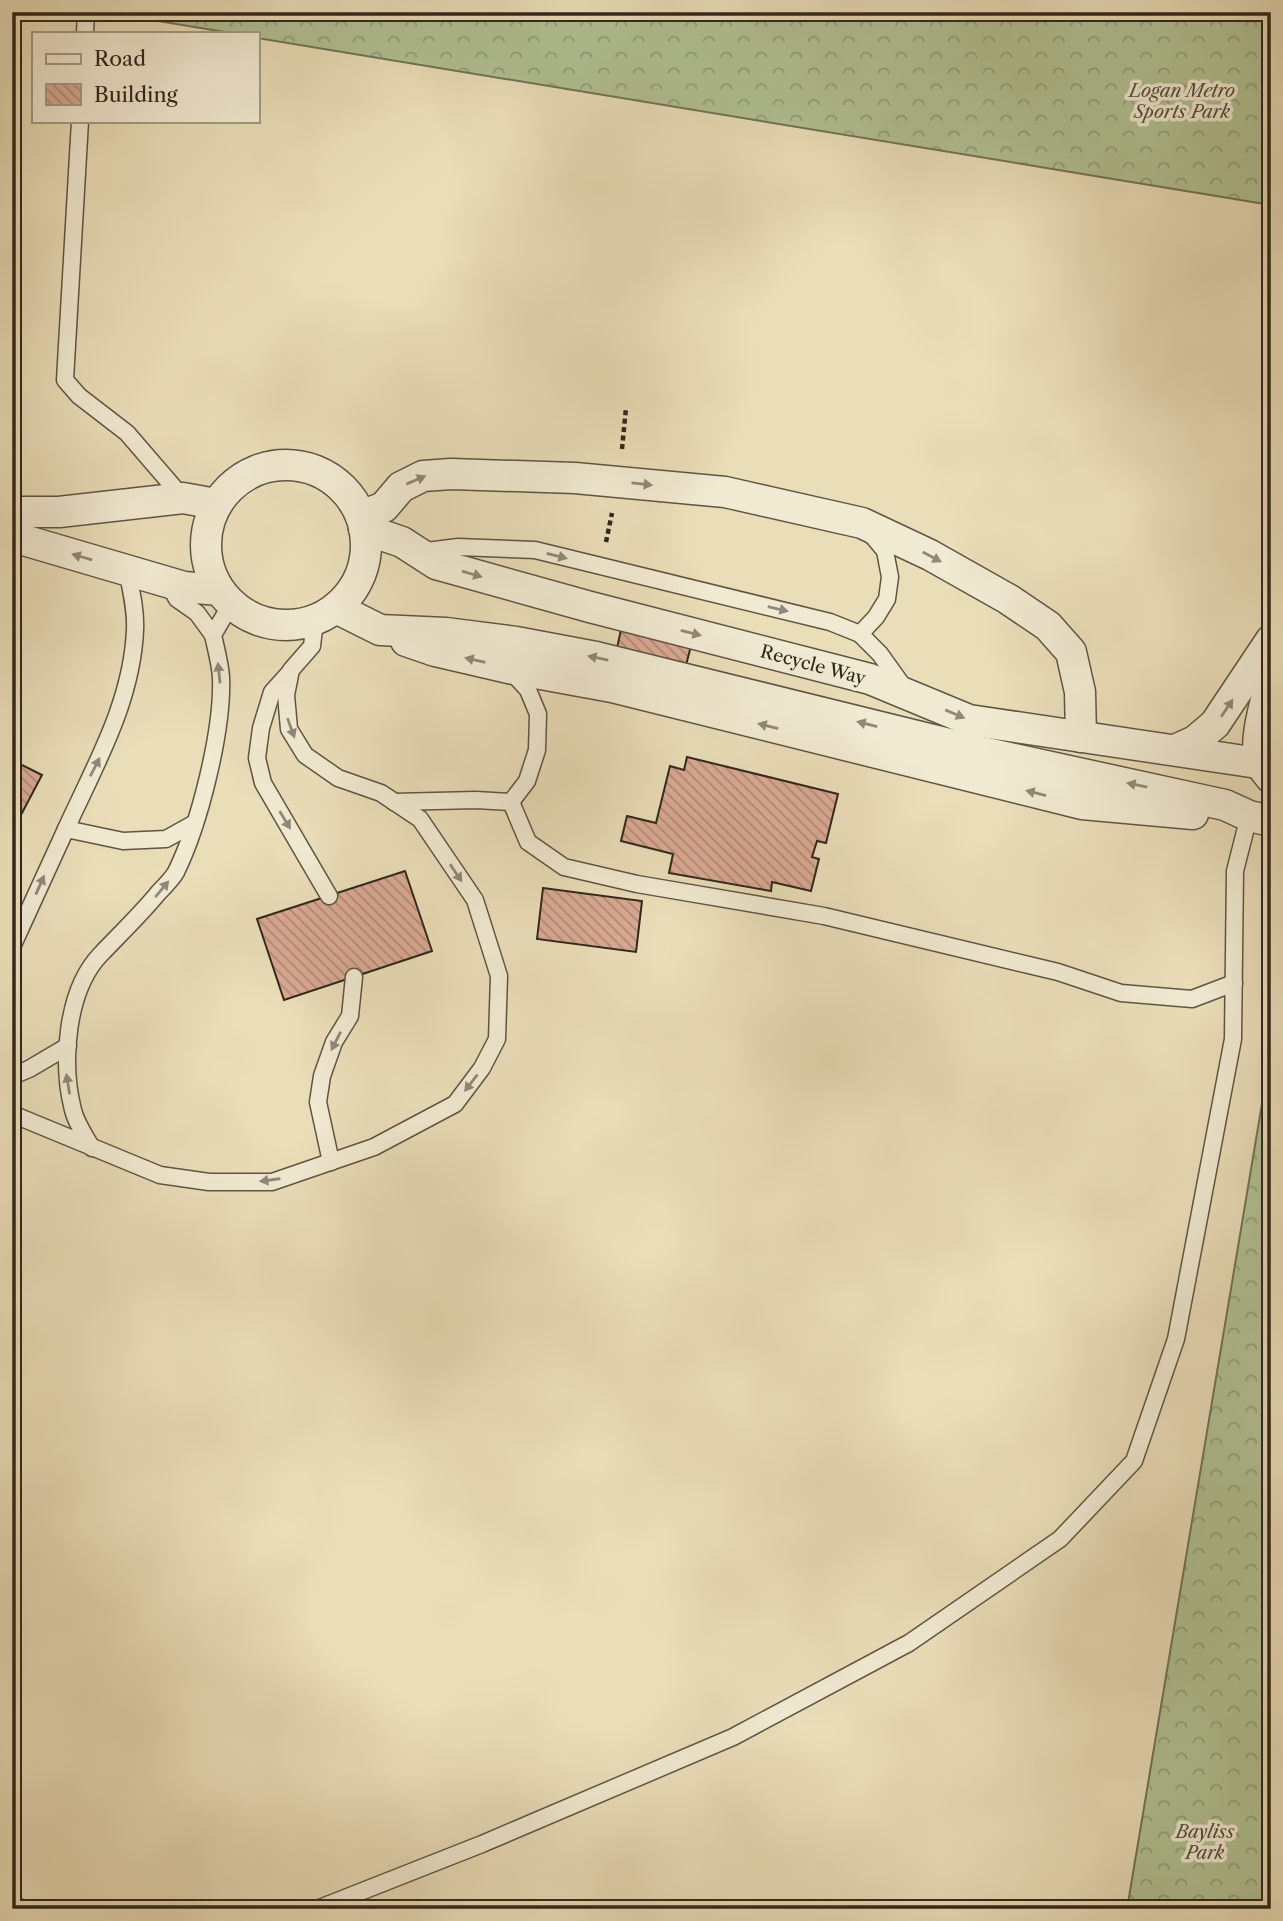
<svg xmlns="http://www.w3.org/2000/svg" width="1283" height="1921" viewBox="0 0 1283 1921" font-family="'Libre Caslon Text',serif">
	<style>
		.forest { fill: url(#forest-crowns); stroke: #707458; stroke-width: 2 }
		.building { fill: url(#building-back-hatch); stroke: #30271d; stroke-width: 2 }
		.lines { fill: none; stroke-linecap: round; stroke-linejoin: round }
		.lane-casing { stroke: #5e5544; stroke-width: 19 }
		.street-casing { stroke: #5e5544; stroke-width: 33 }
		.path { stroke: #30271d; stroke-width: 4.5; stroke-dasharray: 5 3.5; stroke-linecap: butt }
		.lane { stroke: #f1ead2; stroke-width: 16 }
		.street { stroke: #f1ead2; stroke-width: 30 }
		.oneway { fill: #908878 }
		.labels { text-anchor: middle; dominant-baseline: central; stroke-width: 7; stroke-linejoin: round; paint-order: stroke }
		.park-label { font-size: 18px; font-style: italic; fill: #504e3b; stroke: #f1ead2 }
		.street-label { font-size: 18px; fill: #30271d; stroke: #f1ead2 }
	</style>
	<defs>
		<pattern id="forest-crowns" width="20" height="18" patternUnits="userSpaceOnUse" patternTransform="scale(1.75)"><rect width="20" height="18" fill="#b1c294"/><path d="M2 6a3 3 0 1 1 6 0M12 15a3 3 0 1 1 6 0" fill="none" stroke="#909e78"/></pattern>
		<pattern id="building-back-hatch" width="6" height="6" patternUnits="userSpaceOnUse" patternTransform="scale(1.75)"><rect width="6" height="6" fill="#daaa93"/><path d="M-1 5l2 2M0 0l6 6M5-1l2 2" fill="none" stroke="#b18a77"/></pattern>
	</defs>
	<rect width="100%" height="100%" fill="#eadeb9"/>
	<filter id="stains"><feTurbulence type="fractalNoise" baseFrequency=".00286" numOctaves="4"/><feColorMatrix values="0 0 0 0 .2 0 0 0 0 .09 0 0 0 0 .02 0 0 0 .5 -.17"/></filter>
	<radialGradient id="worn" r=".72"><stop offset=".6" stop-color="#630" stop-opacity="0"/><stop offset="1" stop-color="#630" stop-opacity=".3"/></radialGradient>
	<g class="forest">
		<polygon points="127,12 1271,12 1271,205 257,38 257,33 231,33 127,16"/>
		<polygon points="1271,1050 1271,1909 1127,1909"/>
	</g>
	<g class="building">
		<polygon points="622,625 692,642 686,665 617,648"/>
		<polygon points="687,757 838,794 826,843 817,841 812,857 819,859 811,891 772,882 771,891 669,873 673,854 621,841 627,816 656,823 670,766 684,770"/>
		<polygon points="12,760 42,775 12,832"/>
		<polygon points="405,871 432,951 284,1000 257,919"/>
		<polygon points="543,888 642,901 636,952 537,939"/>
	</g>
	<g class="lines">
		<g class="lane-casing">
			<g id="lane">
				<polyline points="85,33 86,12"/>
				<polyline points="80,121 65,380 79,396 127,433 183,498"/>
				<polyline points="419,552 458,547 535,550 830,622 860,634 880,654 905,689"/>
				<polyline points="169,585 177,599 197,613 213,635"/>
				<polyline points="860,634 876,617 887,599 890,577 885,551 870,533"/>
				<polyline points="290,672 272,692 261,728 257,758 263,783 329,896"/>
				<polyline points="394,802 476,800 511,802 527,781 537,750 538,714 528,690 511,671"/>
				<polyline points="511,802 528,842 564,867 637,884 824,916 1058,972 1121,993 1192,999 1234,983"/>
				<path d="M66,829C95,765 132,702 135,630C136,610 131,590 127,570"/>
				<polyline points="12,947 66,829 123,841 166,839 193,824"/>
				<polyline points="12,1076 29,1069 68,1046"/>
				<polyline points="12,1114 160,1175 209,1182 272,1182 374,1147 455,1104 482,1068 497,1039 499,976 475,900 420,819 381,793 338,778 305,755 289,729 286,695 291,670 312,646 315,620"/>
				<path d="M92,1148C85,1136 76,1123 73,1110C61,1063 66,990 101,954C121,933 141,914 159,892C165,886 172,879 176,872C200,823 223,730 221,677C220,663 216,649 213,635L231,604"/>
				<polyline points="331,1162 318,1102 322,1076 334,1042 350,1016 354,977"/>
				<polyline points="12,1905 25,1909"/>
				<polyline points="317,1909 482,1844 733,1737 909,1643 1060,1539 1134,1461 1176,1339 1233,1039 1235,871 1249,816"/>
			</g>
		</g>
		<g class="street-casing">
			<g id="street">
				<circle cx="286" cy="545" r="80"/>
				<polyline points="12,512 59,512 183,498 216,504"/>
				<polyline points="361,516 384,507 401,487 423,476 451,474 575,478 725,492 862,523 930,555 1008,599 1048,626 1071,652 1080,692 1081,737"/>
				<polyline points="364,529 402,542 436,564 590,607 870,679 969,720 1271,765"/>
				<polyline points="12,533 27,541 184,587 219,590"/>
				<polyline points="336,608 380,630 446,633 516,642 596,657 982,752 1225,805 1249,816 1271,821"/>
				<polyline points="406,641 435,651 508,668 612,687 1082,804 1193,814"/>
				<polyline points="1175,750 1195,741 1215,724 1271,640"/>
				<path d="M1271,778C1268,774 1263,769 1261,764C1252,746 1266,700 1271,680"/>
			</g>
		</g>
		<g class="path">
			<polyline points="622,449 626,408"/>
			<polyline points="606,542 612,513"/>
		</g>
		<use href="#lane" class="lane"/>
		<use href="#street" class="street"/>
	</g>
	<defs><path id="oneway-solid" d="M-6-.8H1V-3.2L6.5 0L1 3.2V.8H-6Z" transform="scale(1.75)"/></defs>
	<g class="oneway">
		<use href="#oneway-solid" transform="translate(416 480) rotate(-23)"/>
		<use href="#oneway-solid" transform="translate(642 484) rotate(6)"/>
		<use href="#oneway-solid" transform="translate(557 556) rotate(14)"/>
		<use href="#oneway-solid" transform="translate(82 557) rotate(-164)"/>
		<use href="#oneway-solid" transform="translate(932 557) rotate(28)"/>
		<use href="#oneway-solid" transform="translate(472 574) rotate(16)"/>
		<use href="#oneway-solid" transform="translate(778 609) rotate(13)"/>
		<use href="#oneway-solid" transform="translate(691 633) rotate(14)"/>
		<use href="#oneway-solid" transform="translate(598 658) rotate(-168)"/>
		<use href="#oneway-solid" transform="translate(475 660) rotate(-167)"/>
		<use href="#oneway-solid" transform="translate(219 673) rotate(-96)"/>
		<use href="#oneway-solid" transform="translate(1227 708) rotate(-56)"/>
		<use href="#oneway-solid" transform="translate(955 714) rotate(23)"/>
		<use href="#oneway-solid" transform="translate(867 724) rotate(-166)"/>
		<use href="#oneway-solid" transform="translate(768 726) rotate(-166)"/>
		<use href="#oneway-solid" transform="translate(291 728) rotate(70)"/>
		<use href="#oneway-solid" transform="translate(95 767) rotate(-63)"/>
		<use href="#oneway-solid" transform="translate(1137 785) rotate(-168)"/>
		<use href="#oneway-solid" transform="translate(1036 793) rotate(-166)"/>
		<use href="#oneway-solid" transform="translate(285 820) rotate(59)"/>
		<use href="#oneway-solid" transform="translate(456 873) rotate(56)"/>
		<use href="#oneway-solid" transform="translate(40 885) rotate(-66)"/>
		<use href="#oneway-solid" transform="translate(162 889) rotate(-50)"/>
		<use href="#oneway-solid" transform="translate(336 1041) rotate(117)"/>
		<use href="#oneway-solid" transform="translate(471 1083) rotate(127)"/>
		<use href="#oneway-solid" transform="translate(68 1084) rotate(-99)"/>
		<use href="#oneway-solid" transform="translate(270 1180) rotate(172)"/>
	</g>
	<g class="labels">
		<g class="park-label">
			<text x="1182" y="91">Logan Metro<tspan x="1182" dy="21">Sports Park</tspan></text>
			<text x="1205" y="1832">Bayliss<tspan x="1205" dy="21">Park</tspan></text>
		</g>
		<g class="street-label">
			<text transform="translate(813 665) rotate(15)">Recycle Way</text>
		</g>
	</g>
	<rect width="1283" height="1921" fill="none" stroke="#eadeb9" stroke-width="42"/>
	<rect x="14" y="14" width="1255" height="1893" fill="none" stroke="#30271d" stroke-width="3.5"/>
	<rect x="21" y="21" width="1241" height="1879" fill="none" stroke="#30271d" stroke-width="2"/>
	<rect x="32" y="32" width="228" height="91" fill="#f1ead2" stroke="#a49c8a" stroke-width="2"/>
	<rect x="46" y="54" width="35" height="10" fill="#f1ead2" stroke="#a49c8a" stroke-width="2"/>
	<text x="94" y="66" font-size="21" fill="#30271d">Road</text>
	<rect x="46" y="84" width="35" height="21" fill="url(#building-back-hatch)" stroke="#a49c8a" stroke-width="2"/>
	<text x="94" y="102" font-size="21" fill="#30271d">Building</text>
	<rect width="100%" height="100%" filter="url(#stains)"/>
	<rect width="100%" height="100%" fill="url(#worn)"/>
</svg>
